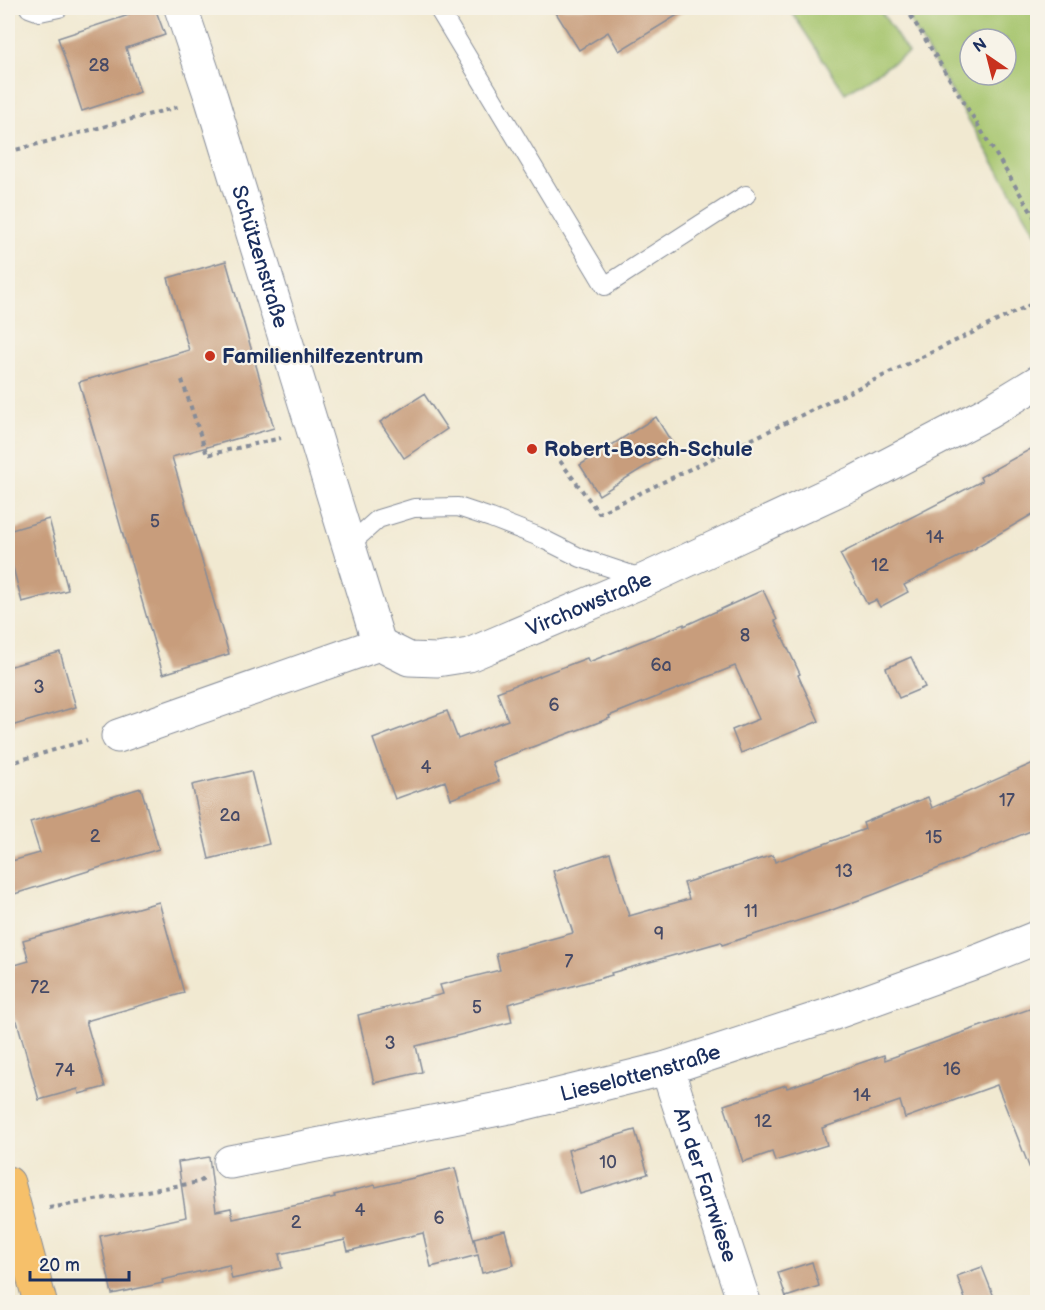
<svg xmlns="http://www.w3.org/2000/svg" width="1045" height="1310" viewBox="0 0 1045 1310" font-family="'Balsamiq Sans',sans-serif">
	<style>
		.green { fill: #a6c56d; stroke: #607a66; stroke-width: 1.5; fill-rule: evenodd }
		.building { fill: #c89d7c }
		.lines { fill: none; stroke-linecap: round; stroke-linejoin: round }
		.service-casing { stroke: #868c98; stroke-width: 20 }
		.minor-casing { stroke: #868c98; stroke-width: 35 }
		.primary-casing { stroke: #868c98; stroke-width: 35 }
		.path { stroke: #868c98; stroke-width: 4; stroke-dasharray: 4.5 4.5; stroke-linecap: butt }
		.service { stroke: #fff; stroke-width: 18 }
		.minor { stroke: #fff; stroke-width: 33 }
		.primary { stroke: #f6c06b; stroke-width: 33 }
		.poi-dot { fill: #c8321e; stroke: #f7f3e8; stroke-width: 2 }
		.labels { text-anchor: middle; dominant-baseline: central; stroke-width: 4.5; stroke-linejoin: round; paint-order: stroke }
		.number-label { font-size: 18px; fill: #464a66 }
		.street-label { font-size: 21px; fill: #1b2f5e; stroke: #f7f3e8 }
		.poi-label { font-size: 21px; font-weight: bold; fill: #1b2f5e; stroke: #f7f3e8; text-anchor: start }
	</style>
	<rect width="100%" height="100%" fill="#f7f3e8"/>
	<filter id="ink" filterUnits="userSpaceOnUse"><feTurbulence type="fractalNoise" baseFrequency=".0167" numOctaves="2"/><feDisplacementMap in="SourceGraphic" scale="12" xChannelSelector="R" yChannelSelector="G"/><feConvolveMatrix kernelMatrix="1 2 1 2 8 2 1 2 1" color-interpolation-filters="sRGB"/></filter>
	<filter id="wash" filterUnits="userSpaceOnUse"><feTurbulence type="fractalNoise" baseFrequency=".008" numOctaves="4" result="noise"/><feDisplacementMap in="SourceGraphic" scale="24" xChannelSelector="R" yChannelSelector="G"/><feGaussianBlur stdDeviation="1.35" result="paint"/><feColorMatrix in="noise" values="0 0 0 0 0 0 0 0 0 0 0 0 0 0 0 0 0 1.4 0 .05"/><feComposite in="paint" operator="in"/></filter>
	<g filter="url(#wash)">
		<rect width="100%" height="100%" fill="#f1e9d1"/>
		<g class="green">
			<polygon points="789,8 879,8 908,53 845,93"/>
			<path d="M902,8H1037V235ZM970,39H1006V75H970Z"/>
		</g>
		<g id="blocks">
			<g class="building">
				<polygon points="127,8 155,8 165,35 126,48 140,92 82,111 58,38 129,15"/>
				<polygon points="553,8 689,8 619,51 608,32 579,50"/>
				<polygon points="226,261 274,428 172,457 229,654 163,674 79,382 189,350 168,278"/>
				<polygon points="424,394 447,429 404,458 380,422"/>
				<polygon points="656,417 675,448 599,495 580,465"/>
				<polygon points="1038,445 1038,511 976,547 976,548 904,585 908,592 880,607 876,600 867,604 840,554 982,481 980,477"/>
				<polygon points="49,519 68,590 22,602 8,548 8,531"/>
				<polygon points="763,590 777,620 775,621 800,674 798,675 819,721 741,753 732,730 759,719 735,666 609,716 610,718 492,762 499,781 451,799 445,781 395,799 373,739 447,711 458,739 508,720 497,692 587,658 589,662 684,624 684,626"/>
				<polygon points="60,652 76,707 8,727 8,667"/>
				<polygon points="911,657 925,687 899,698 886,668"/>
				<polygon points="1038,761 1038,828 875,894 832,910 722,945 721,942 611,973 612,975 508,1004 512,1022 416,1046 422,1072 374,1083 358,1015 443,994 440,985 500,970 496,954 573,933 553,871 610,853 629,916 689,899 684,883 773,855 775,862 865,829 863,823 928,797 932,808"/>
				<polygon points="251,771 269,844 209,859 192,785"/>
				<polygon points="141,788 159,849 8,896 8,862 40,853 30,822"/>
				<polygon points="159,902 184,993 86,1021 105,1087 79,1094 78,1089 39,1100 17,1021 15,1021 8,997 8,967 29,961 23,940"/>
				<polygon points="1038,1006 1038,1183 1036,1184 997,1085 905,1118 900,1101 822,1128 827,1145 775,1161 772,1152 743,1162 724,1105 786,1085 787,1088 884,1055 885,1060"/>
				<polygon points="635,1130 648,1174 580,1194 568,1150"/>
				<polygon points="209,1157 216,1211 231,1208 233,1219 335,1197 334,1195 375,1185 376,1187 455,1168 477,1252 474,1238 505,1230 514,1265 482,1273 478,1255 431,1267 423,1233 348,1251 345,1240 279,1254 282,1268 232,1279 229,1265 162,1280 163,1283 112,1294 100,1236 186,1217 178,1162"/>
				<polygon points="812,1262 819,1286 786,1297 778,1273"/>
				<polygon points="982,1267 996,1302 966,1302 957,1276"/>
			</g>
		</g>
	</g>
	<g filter="url(#ink)">
		<use href="#blocks" fill-opacity="0" stroke="#868c98" stroke-width="1.5"/>
		<g class="lines">
			<g class="service-casing">
				<g id="service">
					<polyline points="29,8 40,12 59,8"/>
					<polyline points="438,8 605,286 746,195"/>
					<polyline points="349,545 378,519 414,508 458,507 491,518 537,536 581,558 644,579"/>
				</g>
			</g>
			<g class="minor-casing">
				<g id="minor">
					<path id="s1" d="M181,8L211,97L379,644"/>
					<path id="s2" d="M118,736L379,644L409,659L437,660L469,655L645,580L855,482L987,413L1038,382"/>
					<path id="s3" d="M667,1068L744,1302"/>
					<path id="s4" d="M230,1162L514,1106L667,1068L829,1015L981,960L1038,937"/>
				</g>
			</g>
			<g class="primary-casing">
				<polyline id="primary" points="8,1183 40,1302"/>
			</g>
			<g class="path">
				<polyline points="906,8 1038,223"/>
				<polyline points="8,152 181,106"/>
				<polyline points="182,380 207,455 281,438"/>
				<polyline points="560,461 599,513 1038,301"/>
				<polyline points="8,764 87,740"/>
				<polyline points="49,1208 199,1182 204,1179"/>
			</g>
			<use href="#service" class="service"/>
			<use href="#minor" class="minor"/>
			<use href="#primary" class="primary"/>
		</g>
	</g>
	<g class="poi-dot">
		<circle cx="210" cy="356" r="6"/>
		<circle cx="532" cy="449" r="6"/>
	</g>
	<g class="labels">
		<g class="number-label">
			<text x="99" y="65">28</text>
			<text x="155" y="521">5</text>
			<text x="935" y="537">14</text>
			<text x="880" y="565">12</text>
			<text x="745" y="635">8</text>
			<text x="661" y="665">6a</text>
			<text x="39" y="687">3</text>
			<text x="554" y="705">6</text>
			<text x="426" y="767">4</text>
			<text x="1007" y="800">17</text>
			<text x="230" y="815">2a</text>
			<text x="95" y="836">2</text>
			<text x="934" y="837">15</text>
			<text x="844" y="871">13</text>
			<text x="751" y="911">11</text>
			<text x="659" y="934">9</text>
			<text x="569" y="961">7</text>
			<text x="40" y="987">72</text>
			<text x="477" y="1007">5</text>
			<text x="390" y="1043">3</text>
			<text x="952" y="1069">16</text>
			<text x="65" y="1070">74</text>
			<text x="862" y="1095">14</text>
			<text x="763" y="1121">12</text>
			<text x="608" y="1162">10</text>
			<text x="360" y="1210">4</text>
			<text x="439" y="1218">6</text>
			<text x="296" y="1222">2</text>
		</g>
		<g class="street-label">
			<text stroke="none"><textPath href="#s1" startOffset="261">Schützenstraße</textPath></text>
			<text stroke="none"><textPath href="#s2" startOffset="501">Virchowstraße</textPath></text>
			<text stroke="none"><textPath href="#s4" startOffset="420">Lieselottenstraße</textPath></text>
			<text stroke="none"><textPath href="#s3" startOffset="123">An der Farrwiese</textPath></text>
		</g>
		<g class="poi-label">
			<text x="222" y="356">Familienhilfezentrum</text>
			<text x="544" y="449">Robert-Bosch-Schule</text>
		</g>
	</g>
	<rect width="1045" height="1310" fill="none" stroke="#f7f3e8" stroke-width="30"/>
	<g transform="translate(988 57) rotate(325)"><circle r="28" fill="#f7f3e8" stroke="#9fa5b1" stroke-width="1.5"/>
	<path d="M0-4.5L10 22L0 15L-10 22Z" fill="#c8321e"/>
	<text y="-9" font-size="16" font-weight="bold" text-anchor="middle" fill="#1b2f5e">N</text>
	</g>
	<path d="M30 1271v9h99v-9" fill="none" stroke="#1b2f5e" stroke-width="3"/>
	<text x="39" y="1271" font-size="18" fill="#1b2f5e" stroke="#f7f3e8" stroke-width="4.5" paint-order="stroke">20 m</text>
</svg>
